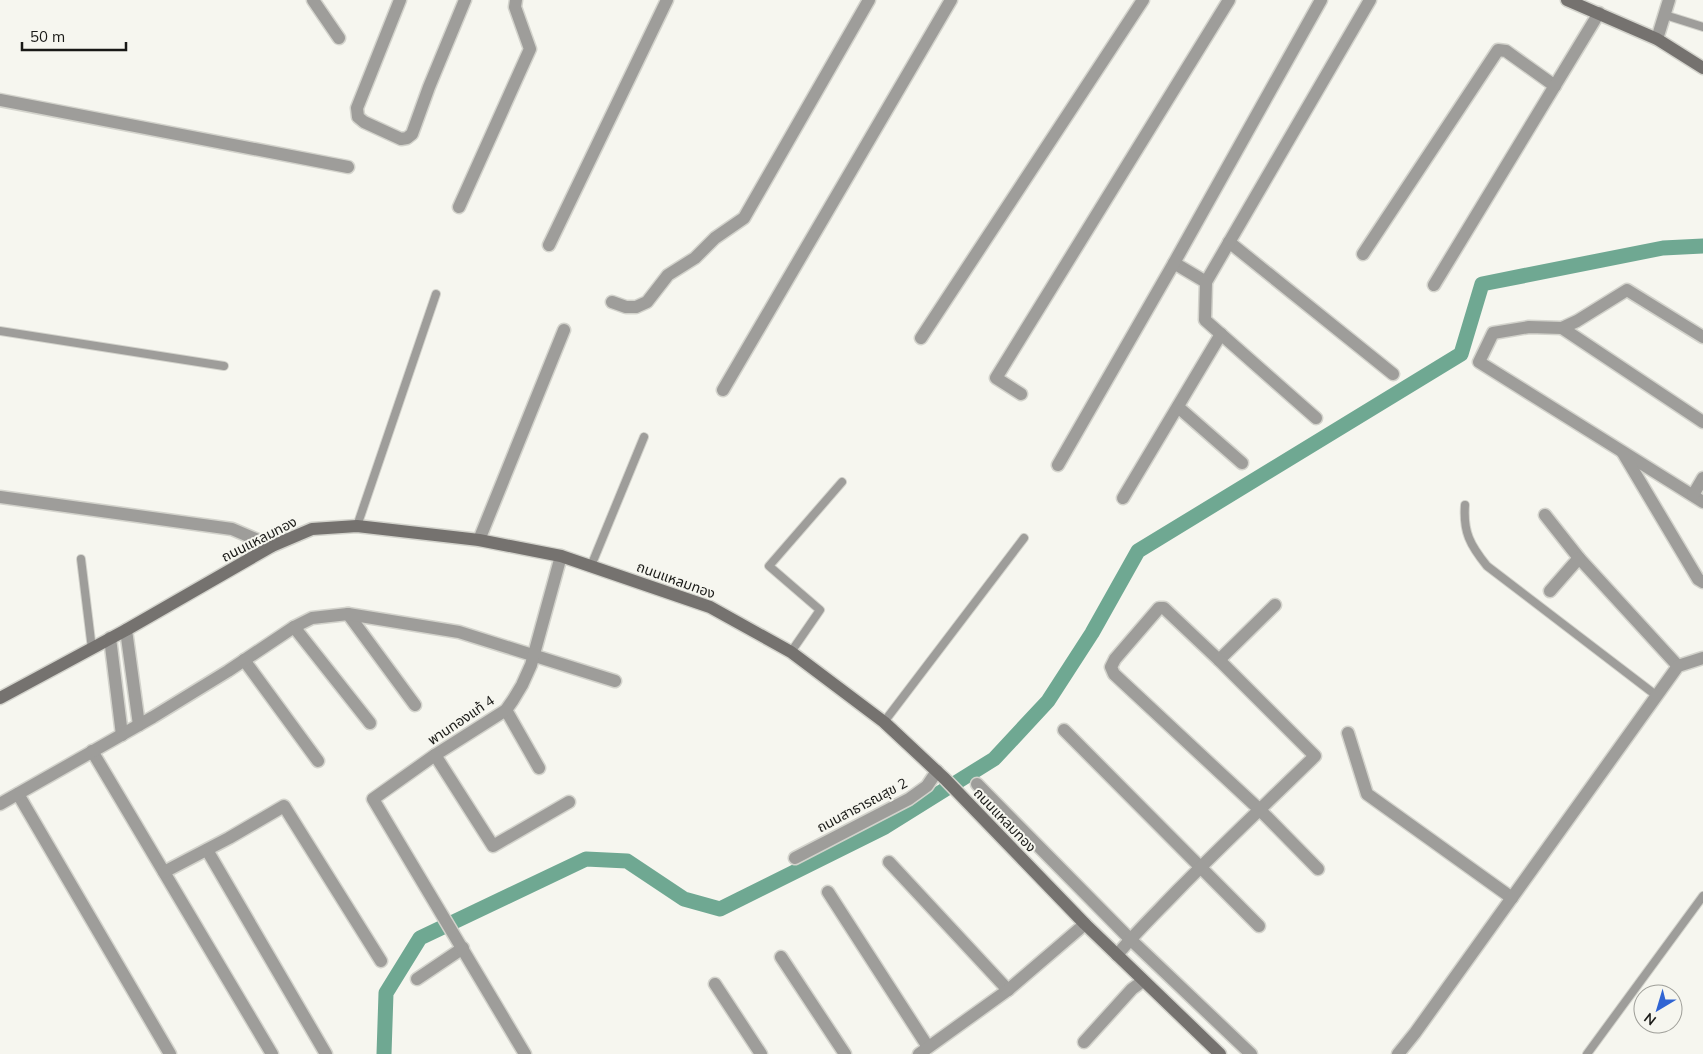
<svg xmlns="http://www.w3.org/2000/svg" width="1703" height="1054" viewBox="0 0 1703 1054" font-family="Mulish,'Noto Sans Thai',sans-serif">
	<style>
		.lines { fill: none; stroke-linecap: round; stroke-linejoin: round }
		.canal { stroke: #6fa892; stroke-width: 15 }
		.lane-casing { stroke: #d3d3cc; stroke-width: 10 }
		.street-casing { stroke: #d3d3cc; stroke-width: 15 }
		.secondary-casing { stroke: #d3d3cc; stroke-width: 15 }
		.lane { stroke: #9e9d9a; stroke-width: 8 }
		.street { stroke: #9e9d9a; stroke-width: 12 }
		.secondary { stroke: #75726f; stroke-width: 12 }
		.labels { text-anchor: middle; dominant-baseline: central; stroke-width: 4; stroke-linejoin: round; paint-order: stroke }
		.street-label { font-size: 14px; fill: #191916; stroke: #f6f6ef }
	</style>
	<rect width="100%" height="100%" fill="#f6f6ef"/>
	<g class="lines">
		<polyline class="canal" points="384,1054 386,993 420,938 586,859 627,861 684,899 720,909 885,827 994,759 1048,701 1092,633 1138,551 1461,354 1482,284 1663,248 1703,246"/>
		<g class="lane-casing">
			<g id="lane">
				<polyline points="1665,15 1703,27"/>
				<polyline points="0,331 224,366"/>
				<path d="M1465,505C1463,532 1470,545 1487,566L1657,696"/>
				<polyline points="357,526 436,294"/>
				<polyline points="81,559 92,649"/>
				<polyline points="591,566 644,437"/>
				<polyline points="791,652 820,610 769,566 842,482"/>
				<polyline points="884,722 1024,538"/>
				<polyline points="1587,1054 1703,896"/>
			</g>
		</g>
		<g class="street-casing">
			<g id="street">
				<polyline points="313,0 339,38"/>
				<polyline points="400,0 357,108 358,117 364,122 401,139 407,138 412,134 429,87 465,0"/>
				<polyline points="1657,39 1669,0"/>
				<polyline points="0,100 348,167"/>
				<polyline points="459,207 530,49 515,7 516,0"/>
				<polyline points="1229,242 1393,374"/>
				<polyline points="549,245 667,0"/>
				<polyline points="1363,254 1498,50 1506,51 1555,86"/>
				<polyline points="1174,263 1206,282"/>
				<polyline points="1434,285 1599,13"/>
				<polyline points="612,302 626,307 636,307 647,302 668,275 695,258 715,238 744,218 869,0"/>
				<polyline points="1562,328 1703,422"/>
				<polyline points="1703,337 1627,290 1577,321 1562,328 1529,327 1493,333 1479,362 1703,502"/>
				<polyline points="921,338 1143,0"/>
				<polyline points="723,390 951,0"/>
				<polyline points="1021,394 996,378 1229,0"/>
				<polyline points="1178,407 1242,463"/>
				<polyline points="1316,418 1205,320 1206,282 1370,0"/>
				<polyline points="1623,453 1698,579 1703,582"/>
				<polyline points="1058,465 1174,263 1321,0"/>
				<polyline points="1693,495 1703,478"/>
				<polyline points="0,497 232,529 272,546"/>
				<polyline points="1123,498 1221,334"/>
				<polyline points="1545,515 1579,558 1678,666"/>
				<polyline points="479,540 564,330"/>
				<polyline points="1550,591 1579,558"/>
				<polyline points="348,614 415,705"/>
				<polyline points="294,627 370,723"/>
				<polyline points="126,630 139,725"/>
				<polyline points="110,638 122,735"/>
				<polyline points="244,660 318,761"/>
				<polyline points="1219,660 1275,605"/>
				<polyline points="506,710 539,768"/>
				<polyline points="1064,730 1259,926"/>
				<polyline points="1348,733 1367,794 1512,898"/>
				<polyline points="92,751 272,1054"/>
				<polyline points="435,755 493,846 569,802"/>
				<polyline points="977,784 1130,939 1251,1054"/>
				<polyline points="18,794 170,1054"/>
				<polyline points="0,804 153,717 228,671 294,627 312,618 348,614 459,632 615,681"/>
				<polyline points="207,850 326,1054"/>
				<polyline points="795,858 909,799 927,786 937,771"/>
				<polyline points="889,862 1008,990"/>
				<polyline points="164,872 229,838 284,806 381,961"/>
				<polyline points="828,892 928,1047"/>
				<path d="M1117,955C1135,933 1157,912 1177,891C1222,845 1269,801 1315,756L1219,660L1164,608H1159L1115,659L1111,667L1114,674L1260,810L1318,869"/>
				<polyline points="781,957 845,1054"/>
				<polyline points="417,979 463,948"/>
				<polyline points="715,984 761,1054"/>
				<polyline points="1084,1042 1132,989 1143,981"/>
				<polyline points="525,1054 373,799 435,755 506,710 513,700 522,685 531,665 561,556"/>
				<polyline points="919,1054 1008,990 1085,924"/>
				<polyline points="1398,1054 1415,1033 1678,666 1703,658"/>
			</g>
		</g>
		<g class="secondary-casing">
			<g id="secondary">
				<polyline points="1567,0 1657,39 1703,68"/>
				<polyline points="0,698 126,630 272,546 312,529 357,526 479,540 561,556 710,607 791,652 884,722 945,779 1085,924 1220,1054"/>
			</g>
		</g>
		<use href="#lane" class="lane"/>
		<use href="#street" class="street"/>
		<use href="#secondary" class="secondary"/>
	</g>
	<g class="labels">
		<g class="street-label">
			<text transform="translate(259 539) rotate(-27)">ถนนแหลมทอง</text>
			<text transform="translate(676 580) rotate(20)">ถนนแหลมทอง</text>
			<text transform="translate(461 720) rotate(-34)">พานทองแท้ 4</text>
			<text transform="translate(862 805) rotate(-28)">ถนนสาธารณสุข 2</text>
			<text transform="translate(1005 820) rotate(46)">ถนนแหลมทอง</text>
		</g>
	</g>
	<g transform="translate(1658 1009) rotate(218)"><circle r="24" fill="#f6f6ef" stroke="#9e9e98"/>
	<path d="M0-4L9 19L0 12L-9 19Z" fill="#3064d3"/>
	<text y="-8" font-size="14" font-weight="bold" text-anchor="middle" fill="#191916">N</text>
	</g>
	<path d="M22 42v8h104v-8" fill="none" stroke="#191916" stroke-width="2.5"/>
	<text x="30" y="42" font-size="15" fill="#191916" stroke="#f6f6ef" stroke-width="4" paint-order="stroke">50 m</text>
</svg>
